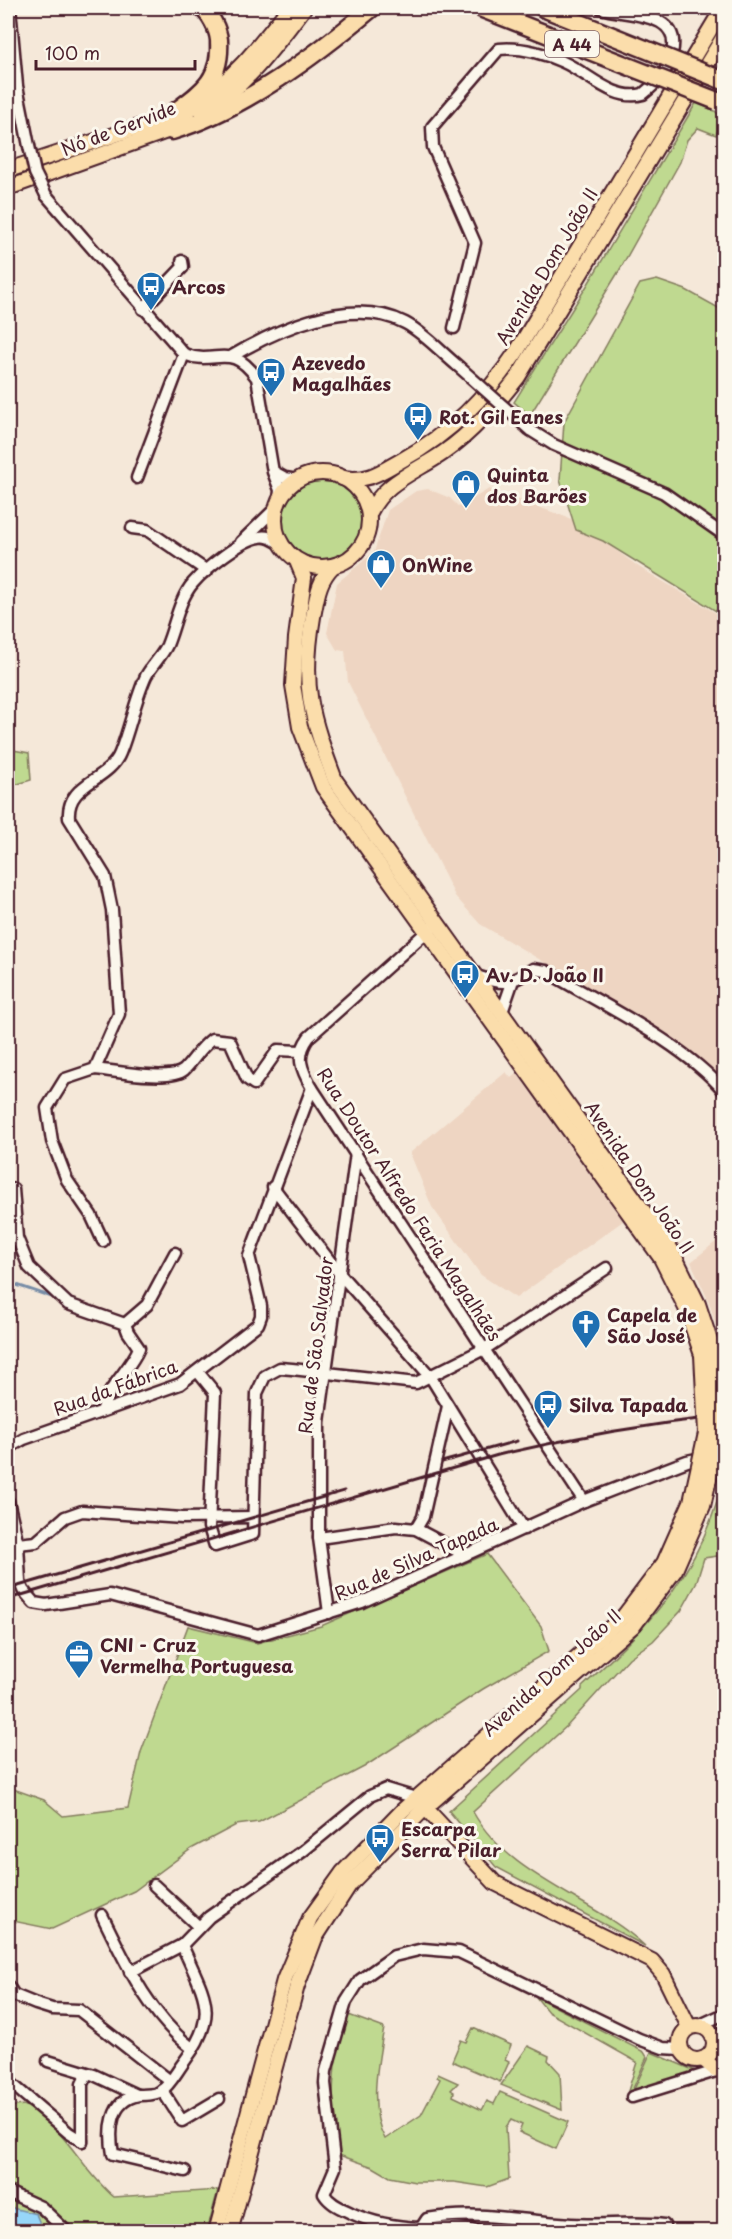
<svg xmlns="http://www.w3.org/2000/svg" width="732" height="2239" viewBox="0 0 732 2239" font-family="'Playpen Sans',sans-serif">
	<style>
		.built { fill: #eed5c2 }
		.green { fill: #bfd990; stroke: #847c5e; stroke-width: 1.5 }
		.water { fill: #97d6f9; stroke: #788da7; stroke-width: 1.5 }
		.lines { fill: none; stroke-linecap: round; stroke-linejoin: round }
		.stream { stroke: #788da7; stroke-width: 3 }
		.minor-casing { stroke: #4a1f2b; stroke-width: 15 }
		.major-casing { stroke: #4a1f2b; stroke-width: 18 }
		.highway-casing { stroke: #4a1f2b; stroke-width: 21 }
		.minor { stroke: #fbf7ec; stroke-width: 10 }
		.major { stroke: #fbddab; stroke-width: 14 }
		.highway { stroke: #fbddab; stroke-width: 16 }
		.rail { stroke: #4a1f2b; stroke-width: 3 }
		.minor-bridge-casing { stroke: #4a1f2b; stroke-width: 15; stroke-linecap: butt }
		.major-bridge-casing { stroke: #4a1f2b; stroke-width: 18; stroke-linecap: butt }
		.highway-bridge-casing { stroke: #4a1f2b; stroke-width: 21; stroke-linecap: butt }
		.minor-bridge { stroke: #fbf7ec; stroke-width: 10 }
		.major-bridge { stroke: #fbddab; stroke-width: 14 }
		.highway-bridge { stroke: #fbddab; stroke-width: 16 }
		.labels { text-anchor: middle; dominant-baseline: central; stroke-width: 6; stroke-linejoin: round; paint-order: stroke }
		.shield { fill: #fbf7ec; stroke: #7f6065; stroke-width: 1.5 }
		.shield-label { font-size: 16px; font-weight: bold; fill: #4a1f2b }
		.street-label { font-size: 18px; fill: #4a1f2b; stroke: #fbf7ec }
		.poi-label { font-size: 18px; font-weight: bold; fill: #4a1f2b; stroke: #fbf7ec; text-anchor: start }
	</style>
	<rect width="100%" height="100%" fill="#f5e8d9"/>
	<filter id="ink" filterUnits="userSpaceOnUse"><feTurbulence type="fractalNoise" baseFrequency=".0167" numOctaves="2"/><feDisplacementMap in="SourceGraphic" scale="12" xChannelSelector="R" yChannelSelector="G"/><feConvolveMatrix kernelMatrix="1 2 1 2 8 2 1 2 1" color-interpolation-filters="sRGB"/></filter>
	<g filter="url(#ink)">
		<g class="built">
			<polygon points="428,489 450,498 459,507 489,489 574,520 639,567 724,618 724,1083 662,1032 480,924 455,896 348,682 345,651 337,650 327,633 337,583 374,552 388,510 416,491"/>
			<polygon points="506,1072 511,1078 517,1073 623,1221 516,1298 481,1275 432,1207 410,1153"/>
			<polygon points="724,1235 724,1353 709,1302 691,1262"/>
		</g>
		<g class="green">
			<polygon points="696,103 715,111 722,118 716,135 698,128 687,140 680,162 619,271 533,410 532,417 514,402 588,284"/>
			<polygon points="657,280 686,290 724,311 724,616 603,541 576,530 560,480 564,422 640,284"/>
			<circle cx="322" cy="520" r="39"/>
			<polygon points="8,749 29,753 31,780 8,787"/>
			<path d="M724,1476V1555L704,1558L696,1584L681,1611L653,1641L629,1658L568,1725L473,1812C510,1878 592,1897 645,1946L496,1867L449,1811L582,1690V1687C652,1622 702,1572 724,1476Z"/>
			<polygon points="487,1554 541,1626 549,1651 483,1689 364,1767 259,1822 236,1825 191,1849 134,1891 52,1929 8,1920 8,1787 44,1800 63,1816 128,1808 141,1752 188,1626 257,1643 321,1626"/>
			<polygon points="536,1997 644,2052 647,2057 631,2093 628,2091 637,2062 548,2012"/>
			<path d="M346,2014L384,2028C378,2061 368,2109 385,2139L421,2115L440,2079L437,2077L438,2074L458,2083L451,2090L454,2092L453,2096L482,2110L487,2101L494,2104L500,2092L568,2122L556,2149L519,2132L522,2125L511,2120L506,2127L509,2179L487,2187L454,2182H415L390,2177L373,2167L336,2154C331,2106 331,2060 346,2014Z"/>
			<polygon points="473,2028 511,2045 505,2060 509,2062 500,2082 452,2061 461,2040 466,2042"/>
			<polygon points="528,2046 549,2056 548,2060 560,2073 562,2110 501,2085"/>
			<polygon points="651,2052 700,2073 632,2094"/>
			<path d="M24,2105C64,2125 81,2169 114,2197L218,2190L207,2231H42L8,2204V2107Z"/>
		</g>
		<polygon class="water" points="8,2207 36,2214 43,2231 8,2231"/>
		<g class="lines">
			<polyline class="stream" points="8,1282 52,1297"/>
			<g class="minor-casing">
				<g id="minor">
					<polyline points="10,8 17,86 29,146"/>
					<path d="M46,195L184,354C216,367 230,340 257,378L273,472L280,490L279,501"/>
					<polyline points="143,309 183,267 182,261"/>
					<path d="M454,328L475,243L433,147L432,127L499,49C520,47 543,53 563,62C588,73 614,102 643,94C657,83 668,71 672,53C682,11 627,16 601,8"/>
					<path d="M232,356C280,328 352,296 405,323C424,333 442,353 458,366"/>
					<polyline points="530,430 554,445 664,493 724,535"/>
					<polyline points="274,472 285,478 298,480"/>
					<polyline points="137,478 184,354"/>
					<polyline points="132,528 147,530 207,571"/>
					<polyline points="241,542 277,507"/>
					<path d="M432,927L309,1037C295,1056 301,1069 312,1088L584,1501"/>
					<path d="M476,976C505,985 508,985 533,969L546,971C601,1004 684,1043 724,1091"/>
					<polyline points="502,1012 512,983"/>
					<path d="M95,1069C114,1071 170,1082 184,1070C194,1060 200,1048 212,1039L230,1041L247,1079L254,1084L278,1050L300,1051"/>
					<polyline points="273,1187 339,1273 430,1376 524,1529"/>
					<polyline points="13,1189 17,1238 29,1267 68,1304 125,1324"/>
					<path d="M103,1241L91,1215L67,1180L52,1141L47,1108L65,1079L95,1069L119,1014L112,910L105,876L69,818C66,783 109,781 120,753C130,728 135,700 146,676C152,665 162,656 167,645C175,626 179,599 193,583C205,569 242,539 260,537C268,535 274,540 281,544"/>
					<polyline points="125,1324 147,1305 175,1253"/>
					<polyline points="198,1372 215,1393 209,1527 215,1546 253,1534 257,1393 265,1376 280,1368 292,1369 416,1383 486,1348 607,1268"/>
					<path d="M103,1409C108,1386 130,1370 139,1348L128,1332L125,1324"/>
					<polyline points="8,1448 24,1439 180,1384 258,1324 261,1316 261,1306 249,1256 312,1088"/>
					<polyline points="8,1501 18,1544 20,1582 23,1590 34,1603 46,1605 110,1595 258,1635 362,1602 584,1501 687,1461 724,1453"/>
					<polyline points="416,1529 423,1517 448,1406"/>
					<polyline points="319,1538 396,1527 416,1529 465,1555"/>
					<polyline points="8,1545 36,1542 65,1517 82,1511 182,1518 253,1517"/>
					<polyline points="329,1613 319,1538 319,1422 356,1153"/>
					<polyline points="154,1885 199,1927"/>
					<path d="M102,1915C126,1964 149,2015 193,2049"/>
					<path d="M182,1945C204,1996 221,2013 184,2062C177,2071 170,2085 161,2091C154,2096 147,2094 139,2095C109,2100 109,2132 113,2154L185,2171"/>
					<polyline points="130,1972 182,1945 209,1917 303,1851 370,1796 386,1789 416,1798"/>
					<polyline points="8,1986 14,1995 36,2004 52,2009 79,2010 170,2081"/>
					<polyline points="698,2026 724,2014"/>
					<polyline points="714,2047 724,2032"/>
					<polyline points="48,2061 94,2075 137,2095"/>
					<polyline points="13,2085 69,2133 82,2141"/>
					<polyline points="162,2090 182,2121 219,2099"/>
					<polyline points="632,2097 719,2070"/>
					<polyline points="82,2141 82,2084 87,2074"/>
					<polyline points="8,2192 41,2207 67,2232"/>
					<path d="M421,2228L427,2219C480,2210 519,2221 571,2224C602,2226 633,2221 664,2225"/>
					<path d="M480,2232C456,2225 444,2229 420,2228C396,2227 373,2223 351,2213C341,2208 330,2204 324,2194L335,2168L325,2083L326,2071L346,2002L360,1980L394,1956L423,1949L459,1952L639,2039L663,2048L680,2049"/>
				</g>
			</g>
			<g class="major-casing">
				<g id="major">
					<path d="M202,113C246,87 274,47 304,8"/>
					<path d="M8,170L187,111C231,82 257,49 289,8"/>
					<polyline points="8,188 181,126"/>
					<circle cx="322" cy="520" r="47"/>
					<path d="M342,478C369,482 379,473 402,460C451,433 486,397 517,351L723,8"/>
					<path d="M369,514C384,482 414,473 443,453C472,433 496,405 518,377L724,36"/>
					<polyline points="297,561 304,578 296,638 293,685 300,727 323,787 661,1258 686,1308 702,1355"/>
					<path d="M333,566C318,581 317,597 313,617C301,687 311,716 335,780L672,1251L698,1304L714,1353"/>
					<polyline points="420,1802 495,1883 652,1961 663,1974 689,2027"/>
					<circle cx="697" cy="2043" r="17"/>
					<polyline points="703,2059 715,2069 724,2071"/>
					<polyline points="216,2232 284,1980 310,1918 343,1872 403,1810 624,1616"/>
					<polyline points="230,2232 297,1986 315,1938 350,1884 425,1808 634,1625"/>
				</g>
			</g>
			<g class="highway-casing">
				<g id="highway">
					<polyline points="543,8 645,49"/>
					<path d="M164,120C196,95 222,85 219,40C218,29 210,14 202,8"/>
					<path d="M172,131C243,110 316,55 372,8"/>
				</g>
			</g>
			<use href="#minor" class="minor"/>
			<use href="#major" class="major"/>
			<use href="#highway" class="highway"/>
			<g class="rail">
				<polyline points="442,1462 517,1441"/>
				<polyline points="8,1589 344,1491"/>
				<path d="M8,1599L498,1455C573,1437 648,1424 724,1416"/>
			</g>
			<g class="minor-bridge-casing">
				<g id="minor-bridge">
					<polyline points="29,146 35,173 46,195"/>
					<polyline points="458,366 530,430"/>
				</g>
			</g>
			<g class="major-bridge-casing">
				<g id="major-bridge">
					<polyline points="624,1616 664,1563 691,1502 706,1433 702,1355"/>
					<polyline points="634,1625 675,1570 703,1506 719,1434 714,1353"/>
				</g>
			</g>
			<g class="highway-bridge-casing">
				<g id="highway-bridge">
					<polyline points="480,8 717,101"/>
					<polyline points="645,49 724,81"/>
				</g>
			</g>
			<use href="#minor-bridge" class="minor-bridge"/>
			<use href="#major-bridge" class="major-bridge"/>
			<use href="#highway-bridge" class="highway-bridge"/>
		</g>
	</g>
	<defs>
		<g id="bus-pin" transform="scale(1.5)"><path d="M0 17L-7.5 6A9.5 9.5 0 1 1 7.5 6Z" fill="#1f6fb2" stroke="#fbf7ec"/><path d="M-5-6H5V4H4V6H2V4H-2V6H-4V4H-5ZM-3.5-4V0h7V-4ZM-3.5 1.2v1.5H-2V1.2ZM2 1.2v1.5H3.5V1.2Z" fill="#fff"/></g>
		<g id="shop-pin" transform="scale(1.5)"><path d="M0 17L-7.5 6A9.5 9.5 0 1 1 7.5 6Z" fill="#1f6fb2" stroke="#fbf7ec"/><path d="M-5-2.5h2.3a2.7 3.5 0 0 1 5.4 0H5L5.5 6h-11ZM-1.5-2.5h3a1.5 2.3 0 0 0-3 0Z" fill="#fff"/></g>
		<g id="church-pin" transform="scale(1.5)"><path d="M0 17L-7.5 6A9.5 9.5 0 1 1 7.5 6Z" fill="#1f6fb2" stroke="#fbf7ec"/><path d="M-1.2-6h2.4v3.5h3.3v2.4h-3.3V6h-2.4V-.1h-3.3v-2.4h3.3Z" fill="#fff"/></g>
		<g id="office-pin" transform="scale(1.5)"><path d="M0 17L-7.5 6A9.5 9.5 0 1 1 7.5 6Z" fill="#1f6fb2" stroke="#fbf7ec"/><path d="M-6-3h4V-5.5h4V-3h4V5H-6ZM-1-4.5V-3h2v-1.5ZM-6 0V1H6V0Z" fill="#fff"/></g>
	</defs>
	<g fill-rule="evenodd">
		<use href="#bus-pin" x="151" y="286"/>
		<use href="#bus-pin" x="271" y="372"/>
		<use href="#bus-pin" x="418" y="416"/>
		<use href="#shop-pin" x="466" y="484"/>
		<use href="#shop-pin" x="381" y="564"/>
		<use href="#bus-pin" x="465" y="974"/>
		<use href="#church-pin" x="586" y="1324"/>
		<use href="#bus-pin" x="548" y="1404"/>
		<use href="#office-pin" x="79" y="1654"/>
		<use href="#bus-pin" x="380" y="1838"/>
	</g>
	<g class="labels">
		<rect class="shield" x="545" y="31" width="54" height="26" rx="4.5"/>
		<g class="shield-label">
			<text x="572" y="44">A 44</text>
		</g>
		<g class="street-label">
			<text transform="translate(118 128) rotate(-21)">Nó de Gervide</text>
			<text transform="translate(546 266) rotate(-59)">Avenida Dom João II</text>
			<text transform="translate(640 1177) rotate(56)">Avenida Dom João II</text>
			<text transform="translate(410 1204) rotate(57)">Rua Doutor Alfredo Faria Magalhães</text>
			<text transform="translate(315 1345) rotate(-83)">Rua de São Salvador</text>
			<text transform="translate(115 1387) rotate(-20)">Rua da Fábrica</text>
			<text transform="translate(416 1558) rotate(-24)">Rua de Silva Tapada</text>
			<text transform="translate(551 1672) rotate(-42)">Avenida Dom João II</text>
		</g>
		<g class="poi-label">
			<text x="172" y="286">Arcos</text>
			<text x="292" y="362">Azevedo<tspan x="292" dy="21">Magalhães</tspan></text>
			<text x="439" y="416">Rot. Gil Eanes</text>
			<text x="487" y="474">Quinta<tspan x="487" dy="21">dos Barões</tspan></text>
			<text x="402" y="564">OnWine</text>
			<text x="486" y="974">Av. D. João II</text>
			<text x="607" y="1314">Capela de<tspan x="607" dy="21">São José</tspan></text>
			<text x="569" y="1404">Silva Tapada</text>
			<text x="100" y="1644">CNI - Cruz<tspan x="100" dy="21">Vermelha Portuguesa</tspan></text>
			<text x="401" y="1828">Escarpa<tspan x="401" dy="21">Serra Pilar</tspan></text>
		</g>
	</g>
	<rect width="732" height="2239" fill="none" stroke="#fbf7ec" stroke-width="30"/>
	<rect x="15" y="15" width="702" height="2209" fill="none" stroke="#4a1f2b" stroke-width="2" filter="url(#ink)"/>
	<path d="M36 60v9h159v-9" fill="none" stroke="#4a1f2b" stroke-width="3"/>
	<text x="45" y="60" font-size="18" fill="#4a1f2b" stroke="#fbf7ec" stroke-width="4.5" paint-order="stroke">100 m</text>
</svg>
